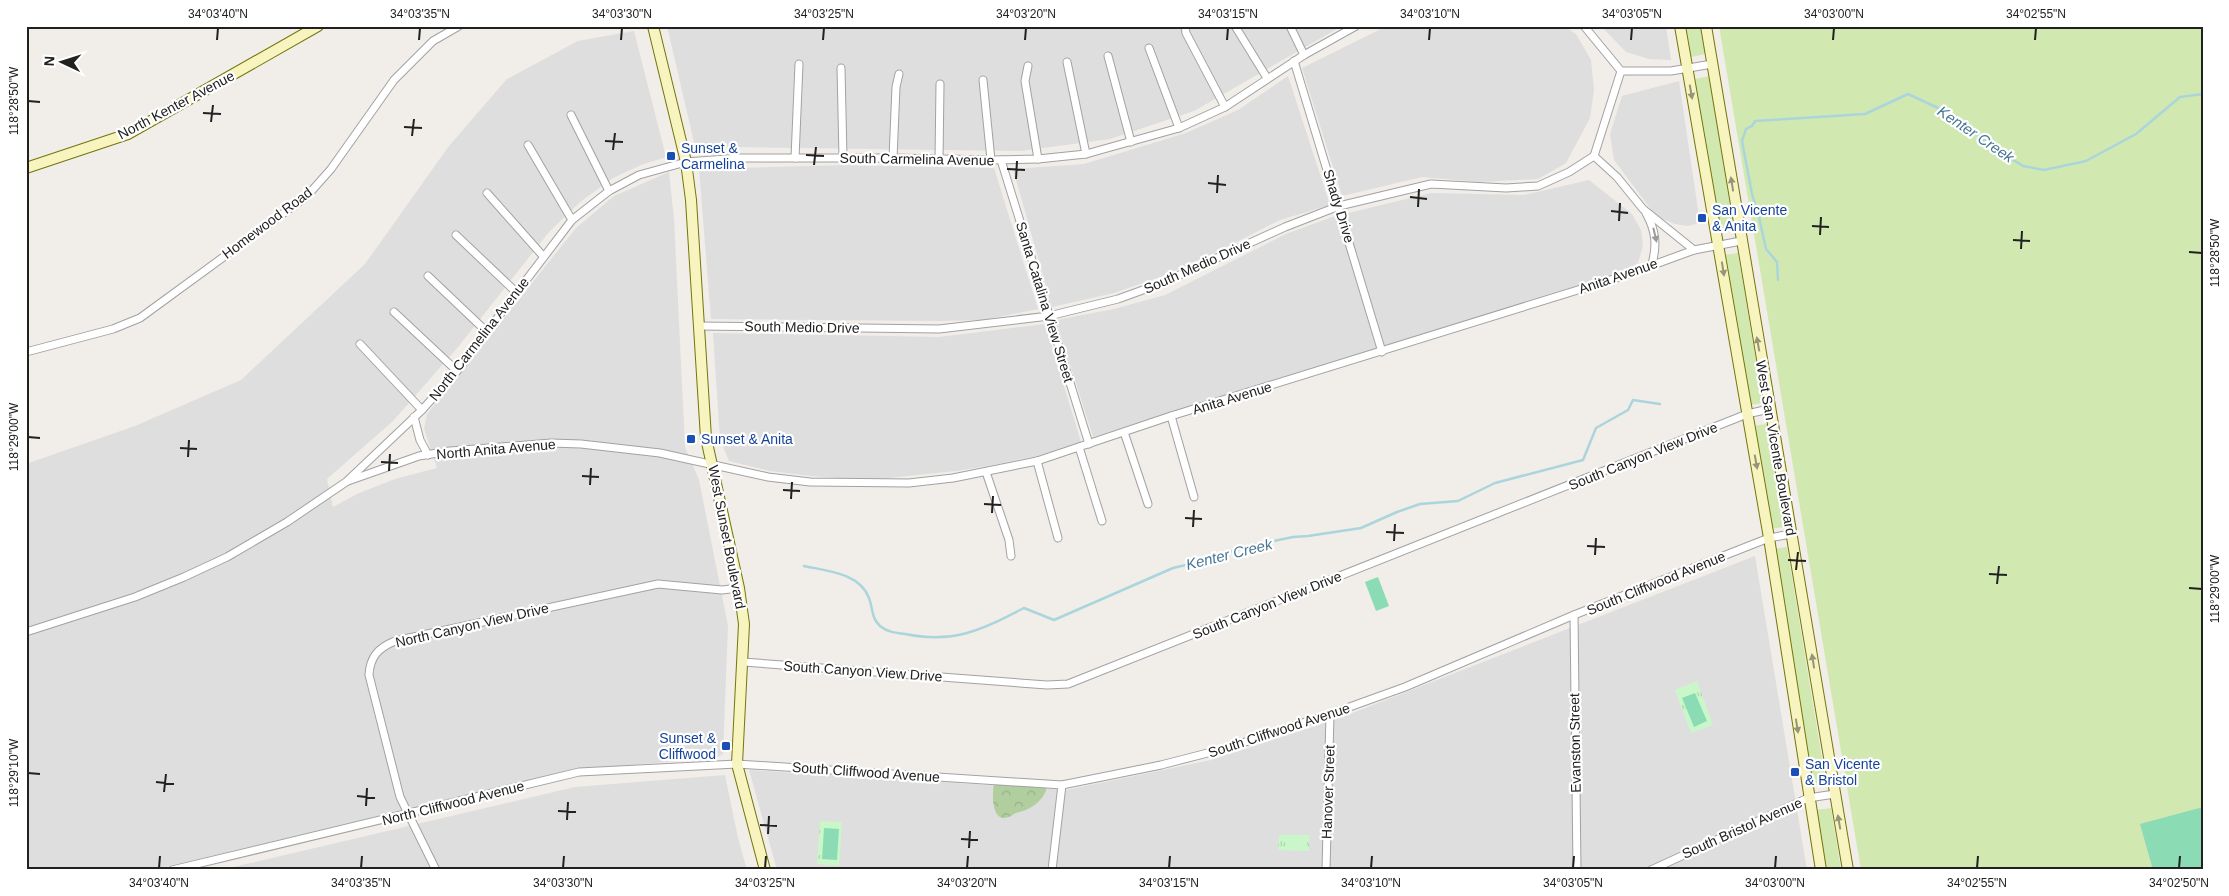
<svg xmlns="http://www.w3.org/2000/svg" width="2229" height="896" viewBox="0 0 2229 896" font-family="Helvetica,sans-serif">
	<style>
		.residential { fill: #dfdede }
		.grass { fill: #d1e8b1 }
		.forest { fill: url(#forest-crowns) }
		.park { fill: url(#park-tufts) }
		.pitch { fill: #8bdbb5 }
		.lines { fill: none; stroke-linecap: round; stroke-linejoin: round }
		.stream { stroke: #abd5dc; stroke-width: 2.5 }
		.street-casing { stroke: #a2a2a2; stroke-width: 9 }
		.secondary-casing { stroke: #74750b; stroke-width: 12 }
		.street { stroke: #fff; stroke-width: 7 }
		.secondary { stroke: #f7f4c0; stroke-width: 10 }
		.oneway { fill: #979578 }
		.oneway2 { fill: #9b9b9b }
		.ticks { fill: none; stroke: #212121; stroke-width: 2 }
		.transit-dot { fill: #1a4fb4; stroke: #fff; stroke-width: 2 }
		.labels { text-anchor: middle; dominant-baseline: central; stroke-width: 4.5; stroke-linejoin: round; paint-order: stroke }
		.street-label { font-size: 14px; fill: #212121; stroke: #fff }
		.transit-label { font-size: 14px; fill: #164399; stroke: #fff; text-anchor: start }
		.water-label { font-size: 15px; font-style: italic; fill: #477696; stroke: #fff }
		.neatline { fill: none; stroke: #212121; stroke-width: 2 }
		.ticks-label { font-size: 12px; text-anchor: middle; fill: #212121 }
	</style>
	<defs>
		<pattern id="forest-crowns" width="20" height="18" patternUnits="userSpaceOnUse" patternTransform="scale(1.25)"><rect width="20" height="18" fill="#b1ce9f"/><path d="M2 6a3 3 0 1 1 6 0M12 15a3 3 0 1 1 6 0" fill="none" stroke="#98b189"/></pattern>
		<pattern id="park-tufts" width="24" height="20" patternUnits="userSpaceOnUse" patternTransform="scale(1.25)"><rect width="24" height="20" fill="#caf7c9"/><path d="M3 7l-1-3M5 7V3M7 7l1-3M15 17l-1-3M17 17v-4M19 17l1-3" fill="none" stroke="#add3ac"/></pattern>
	</defs>
	<rect width="100%" height="100%" fill="#f1ede8"/>
	<g class="residential">
		<polygon points="667,26 1342,26 1194,111 1110,139 1021,151 734,147 696,151"/>
		<polygon points="1394,26 1564,26 1576,34 1591,60 1594,90 1590,118 1566,163 1538,179 1479,182 1422,177 1342,196 1302,68 1381,29"/>
		<polygon points="1601,26 1666,26 1671,60 1649,59 1626,52"/>
		<polygon points="634,31 666,157 641,165 613,178 580,202 549,232 458,347 393,421 327,479 333,507 359,493 395,479 437,468 424,429 427,414 576,228 614,196 669,172 674,219 685,447 699,480 728,626 723,754 716,758 570,770 170,866 136,870 26,870 26,464 135,426 241,380 365,264 449,146 507,79 578,41"/>
		<polygon points="1288,76 1330,205 1280,220 1217,252 1163,276 1114,293 1052,307 1013,169 1084,164 1186,133 1238,110"/>
		<polygon points="1679,81 1700,223 1687,226 1675,224 1656,216 1614,160 1610,134 1622,96"/>
		<polygon points="845,165 994,168 1038,309 983,320 940,321 711,319 699,169"/>
		<polygon points="1589,180 1632,214 1641,230 1643,246 1638,263 1626,270 1093,437 1056,320 1114,309 1165,295 1286,234 1332,217 1431,193 1524,195"/>
		<polygon points="1045,324 1081,442 1037,456 988,466 956,471 888,478 851,479 811,476 770,471 729,461 720,439 713,333 939,337"/>
		<polygon points="1755,556 1807,870 777,870 749,770 1066,790 1211,760 1337,719"/>
		<polygon points="725,775 738,838 747,870 221,870 575,787"/>
	</g>
	<g class="grass">
		<polygon points="1686,26 1700,26 1705,54 1691,57"/>
		<polygon points="1719,26 2203,26 2203,870 1861,870"/>
		<polygon points="1709,76 1734,229 1720,231 1695,79"/>
		<polygon points="1738,253 1763,403 1749,405 1724,255"/>
		<polygon points="1767,424 1784,527 1770,529 1752,426"/>
		<polygon points="1787,547 1826,783 1812,786 1773,549"/>
		<polygon points="1831,808 1841,870 1826,870 1816,810"/>
	</g>
	<path class="forest" d="M994,784L1047,787C1044,801 1030,810 1016,813C1013,814 1012,816 1009,817C991,824 992,793 994,784Z"/>
	<g class="park">
		<polygon points="1697,681 1713,725 1691,733 1675,690"/>
		<polygon points="820,821 842,822 839,866 817,864"/>
		<polygon points="1279,835 1309,835 1309,851 1278,850"/>
	</g>
	<g class="pitch">
		<polygon points="1378,577 1389,606 1376,611 1365,582"/>
		<polygon points="1695,693 1707,721 1694,727 1682,698"/>
		<polygon points="2203,807 2203,870 2153,870 2140,824"/>
		<polygon points="824,828 839,829 837,860 822,859"/>
	</g>
	<g class="lines">
		<g class="stream">
			<polyline points="1778,280 1777,262 1766,249 1759,217 1752,194 1742,141 1746,129 1752,126 1755,121 1865,114 1908,94 1949,113 1994,148 2023,166 2044,170 2086,161 2136,134 2180,97 2203,94"/>
			<path d="M804,566C827,571 860,573 869,598C873,608 871,618 880,626C887,632 896,633 905,634C955,644 981,630 1024,608L1054,620L1173,568L1211,559L1244,547L1293,537L1308,536L1361,528L1397,512L1420,504L1458,501L1495,483L1583,460L1596,428L1628,410L1633,400L1660,404"/>
		</g>
		<g class="street-casing">
			<g id="street">
				<polyline points="1185,26 1186,33 1225,107"/>
				<polyline points="1235,26 1267,78"/>
				<polyline points="1290,26 1304,55"/>
				<polyline points="1584,26 1621,71 1671,71 1712,64"/>
				<polyline points="1149,48 1179,128"/>
				<polyline points="1108,56 1131,142"/>
				<polyline points="1294,61 1382,352"/>
				<polyline points="1067,62 1086,154"/>
				<polyline points="1028,66 1025,81 1038,159"/>
				<polyline points="841,68 843,158"/>
				<polyline points="983,80 991,160"/>
				<polyline points="571,115 609,191"/>
				<polyline points="528,145 572,220"/>
				<polyline points="1594,156 1617,177 1643,209 1694,250"/>
				<polyline points="795,158 799,64"/>
				<polyline points="893,158 896,87 899,74"/>
				<polyline points="939,160 940,84"/>
				<polyline points="1001,160 1089,444"/>
				<polyline points="487,193 543,256"/>
				<path d="M1646,213C1656,231 1657,245 1652,264"/>
				<polyline points="456,235 516,292"/>
				<polyline points="428,276 487,332"/>
				<polyline points="394,312 457,371"/>
				<polyline points="698,326 939,329 1049,316 1118,299 1162,283 1285,227 1339,206 1431,184 1506,188 1538,186 1569,172 1594,156 1621,71"/>
				<polyline points="360,344 422,410"/>
				<polyline points="26,352 113,329 140,318 307,196 331,169 394,80 433,41 459,26"/>
				<polyline points="1171,416 1194,497"/>
				<polyline points="414,417 420,440 428,455"/>
				<polyline points="1124,432 1148,504"/>
				<polyline points="1079,447 1102,521"/>
				<polyline points="1037,461 1058,538"/>
				<polyline points="986,472 1009,540 1011,556"/>
				<polyline points="348,481 419,456 450,451 551,443 581,444 660,453 768,477 810,482 909,483 953,478 1037,461 1171,416 1623,276 1694,250 1741,241"/>
				<polyline points="1574,615 1577,870"/>
				<polyline points="26,632 135,597 184,577 227,557 287,522 346,482 422,410 457,371 572,220 609,191 639,175 686,162 740,158 893,158 991,160 1038,159 1086,154 1179,128 1225,107 1304,55 1356,26"/>
				<polyline points="743,662 1047,685 1068,684 1747,414 1769,409"/>
				<polyline points="172,870 579,772 737,764 1062,785 1161,765 1227,748 1330,714 1405,687 1574,615 1751,545 1769,538 1791,534"/>
				<path d="M436,870L400,797L369,675C370,657 378,648 395,641L658,584L722,590L739,588"/>
				<polyline points="1052,870 1062,785"/>
				<polyline points="1326,870 1330,714"/>
				<polyline points="1651,870 1808,798 1835,794"/>
			</g>
		</g>
		<g class="secondary-casing">
			<g id="secondary">
				<polyline points="653,26 686,162 691,200 706,438 739,588 744,624 737,764 765,870"/>
				<polyline points="1680,26 1769,538 1821,870"/>
				<polyline points="1706,26 1848,870"/>
				<polyline points="26,168 128,134 318,26"/>
			</g>
		</g>
		<use href="#street" class="street"/>
		<use href="#secondary" class="secondary"/>
	</g>
	<defs><path id="oneway-solid" d="M-6-.8H1V-3.2L6.5 0L1 3.2V.8H-6Z" transform="scale(1.25)"/></defs>
	<g class="oneway">
		<use href="#oneway-solid" transform="translate(1691 92) rotate(80)"/>
		<use href="#oneway-solid" transform="translate(1732 184) rotate(-99)"/>
		<use href="#oneway-solid" transform="translate(1723 269) rotate(81)"/>
		<use href="#oneway-solid" transform="translate(1758 344) rotate(-100)"/>
		<use href="#oneway-solid" transform="translate(1756 462) rotate(80)"/>
		<use href="#oneway-solid" transform="translate(1813 661) rotate(-99)"/>
		<use href="#oneway-solid" transform="translate(1797 726) rotate(81)"/>
		<use href="#oneway-solid" transform="translate(1839 822) rotate(-100)"/>
	</g>
	<use class="oneway2" href="#oneway-solid" transform="translate(1655 235) rotate(77)"/>
	<path class="ticks" d="M217,40L218,28M419,40L420,28M621,40L622,28M823,40L824,28M1025,40L1026,28M1227,40L1228,28M1429,40L1430,28M1631,40L1632,28M1833,40L1834,28M2035,40L2036,28M28,101L40,102M203,113L221,114M211,122L213,105M404,127L422,128M412,136L414,119M605,141L623,142M613,150L615,133M806,155L824,156M814,165L816,147M1007,169L1025,170M1016,179L1017,161M1208,183L1226,185M1217,193L1218,175M1410,197L1427,199M1418,207L1419,189M1611,211L1628,213M1619,221L1620,203M1812,226L1829,227M1820,235L1821,217M2013,240L2030,241M2021,249L2022,231M2189,252L2202,253M28,437L40,438M180,448L197,449M188,457L189,440M381,462L398,463M389,471L390,454M582,476L599,477M590,485L591,468M783,490L800,491M791,499L792,482M984,504L1001,505M992,513L993,496M1185,518L1202,519M1193,527L1194,510M1386,532L1404,533M1394,541L1395,524M1587,546L1605,547M1595,555L1596,538M1788,560L1806,561M1796,570L1798,552M1989,574L2007,575M1997,584L1999,566M2189,588L2202,589M28,773L40,774M156,782L174,784M164,792L166,774M357,796L375,798M366,806L367,788M558,811L576,812M567,820L568,802M760,825L777,826M768,834L769,816M961,839L978,840M969,848L970,831M159,868L160,856M361,868L362,856M563,868L564,856M765,868L766,856M967,868L968,856M1169,868L1170,856M1371,868L1372,856M1573,868L1574,856M1775,868L1776,856M1977,868L1978,856M2179,868L2180,856"/>
	<g class="transit-dot">
		<rect x="666" y="151" width="10" height="10" rx="2.5"/>
		<rect x="1697" y="213" width="10" height="10" rx="2.5"/>
		<rect x="686" y="434" width="10" height="10" rx="2.5"/>
		<rect x="721" y="741" width="10" height="10" rx="2.5"/>
		<rect x="1790" y="767" width="10" height="10" rx="2.5"/>
	</g>
	<g class="labels">
		<g class="street-label">
			<text transform="translate(176 105) rotate(-28)">North Kenter Avenue</text>
			<text transform="translate(917 159) rotate(1)">South Carmelina Avenue</text>
			<text transform="translate(1339 206) rotate(73)">Shady Drive</text>
			<text transform="translate(267 223) rotate(-37)">Homewood Road</text>
			<text transform="translate(1197 266) rotate(-24)">South Medio Drive</text>
			<text transform="translate(1618 276) rotate(-19)">Anita Avenue</text>
			<text transform="translate(1045 302) rotate(73)">Santa Catalina View Street</text>
			<text transform="translate(802 327) rotate(1)">South Medio Drive</text>
			<text transform="translate(479 339) rotate(-52)">North Carmelina Avenue</text>
			<text transform="translate(1232 398) rotate(-17)">Anita Avenue</text>
			<text transform="translate(1776 448) rotate(80)">West San Vicente Boulevard</text>
			<text transform="translate(496 449) rotate(-5)">North Anita Avenue</text>
			<text transform="translate(1643 456) rotate(-22)">South Canyon View Drive</text>
			<text transform="translate(727 537) rotate(79)">West Sunset Boulevard</text>
			<text transform="translate(1656 583) rotate(-22)">South Cliffwood Avenue</text>
			<text transform="translate(1267 605) rotate(-22)">South Canyon View Drive</text>
			<text transform="translate(472 625) rotate(-13)">North Canyon View Drive</text>
			<text transform="translate(863 671) rotate(4)">South Canyon View Drive</text>
			<text transform="translate(1279 730) rotate(-18)">South Cliffwood Avenue</text>
			<text transform="translate(1575 743) rotate(-91)">Evanston Street</text>
			<text transform="translate(866 772) rotate(4)">South Cliffwood Avenue</text>
			<text transform="translate(1328 792) rotate(-88)">Hanover Street</text>
			<text transform="translate(453 803) rotate(-14)">North Cliffwood Avenue</text>
			<text transform="translate(1742 828) rotate(-24)">South Bristol Avenue</text>
		</g>
		<g class="transit-label">
			<text x="681" y="148">Sunset &amp;<tspan x="681" dy="16">Carmelina</tspan></text>
			<text x="1712" y="210">San Vicente<tspan x="1712" dy="16">&amp; Anita</tspan></text>
			<text x="701" y="439">Sunset &amp; Anita</text>
			<text x="716" y="738" text-anchor="end">Sunset &amp;<tspan x="716" dy="16">Cliffwood</tspan></text>
			<text x="1805" y="764">San Vicente<tspan x="1805" dy="16">&amp; Bristol</tspan></text>
		</g>
		<g class="water-label">
			<text transform="translate(1976 134) rotate(34)">Kenter Creek</text>
			<text transform="translate(1229 554) rotate(-14)">Kenter Creek</text>
		</g>
	</g>
	<rect width="2229" height="896" fill="none" stroke="#ffffff" stroke-width="55"/>
	<g transform="translate(62 62) rotate(274)" stroke="#ffffff" stroke-width="4" paint-order="stroke">
	<path d="M0-4L9 19L0 12L-9 19Z" fill="#212121"/>
	<text y="-8" font-size="14" font-weight="bold" text-anchor="middle" fill="#212121">N</text>
	</g>
	<rect x="28" y="28" width="2174" height="840" class="neatline"/>
	<g class="ticks-label">
		<text x="218" y="18">34°03'40"N</text>
		<text x="420" y="18">34°03'35"N</text>
		<text x="622" y="18">34°03'30"N</text>
		<text x="824" y="18">34°03'25"N</text>
		<text x="1026" y="18">34°03'20"N</text>
		<text x="1228" y="18">34°03'15"N</text>
		<text x="1430" y="18">34°03'10"N</text>
		<text x="1632" y="18">34°03'05"N</text>
		<text x="1834" y="18">34°03'00"N</text>
		<text x="2036" y="18">34°02'55"N</text>
		<text transform="translate(14 101) rotate(-90)" y="4">118°28'50"W</text>
		<text transform="translate(2215 253) rotate(-90)" y="4">118°28'50"W</text>
		<text transform="translate(14 437) rotate(-90)" y="4">118°29'00"W</text>
		<text transform="translate(2215 589) rotate(-90)" y="4">118°29'00"W</text>
		<text transform="translate(14 773) rotate(-90)" y="4">118°29'10"W</text>
		<text x="159" y="887">34°03'40"N</text>
		<text x="361" y="887">34°03'35"N</text>
		<text x="563" y="887">34°03'30"N</text>
		<text x="765" y="887">34°03'25"N</text>
		<text x="967" y="887">34°03'20"N</text>
		<text x="1169" y="887">34°03'15"N</text>
		<text x="1371" y="887">34°03'10"N</text>
		<text x="1573" y="887">34°03'05"N</text>
		<text x="1775" y="887">34°03'00"N</text>
		<text x="1977" y="887">34°02'55"N</text>
		<text x="2179" y="887">34°02'50"N</text>
	</g>
</svg>
